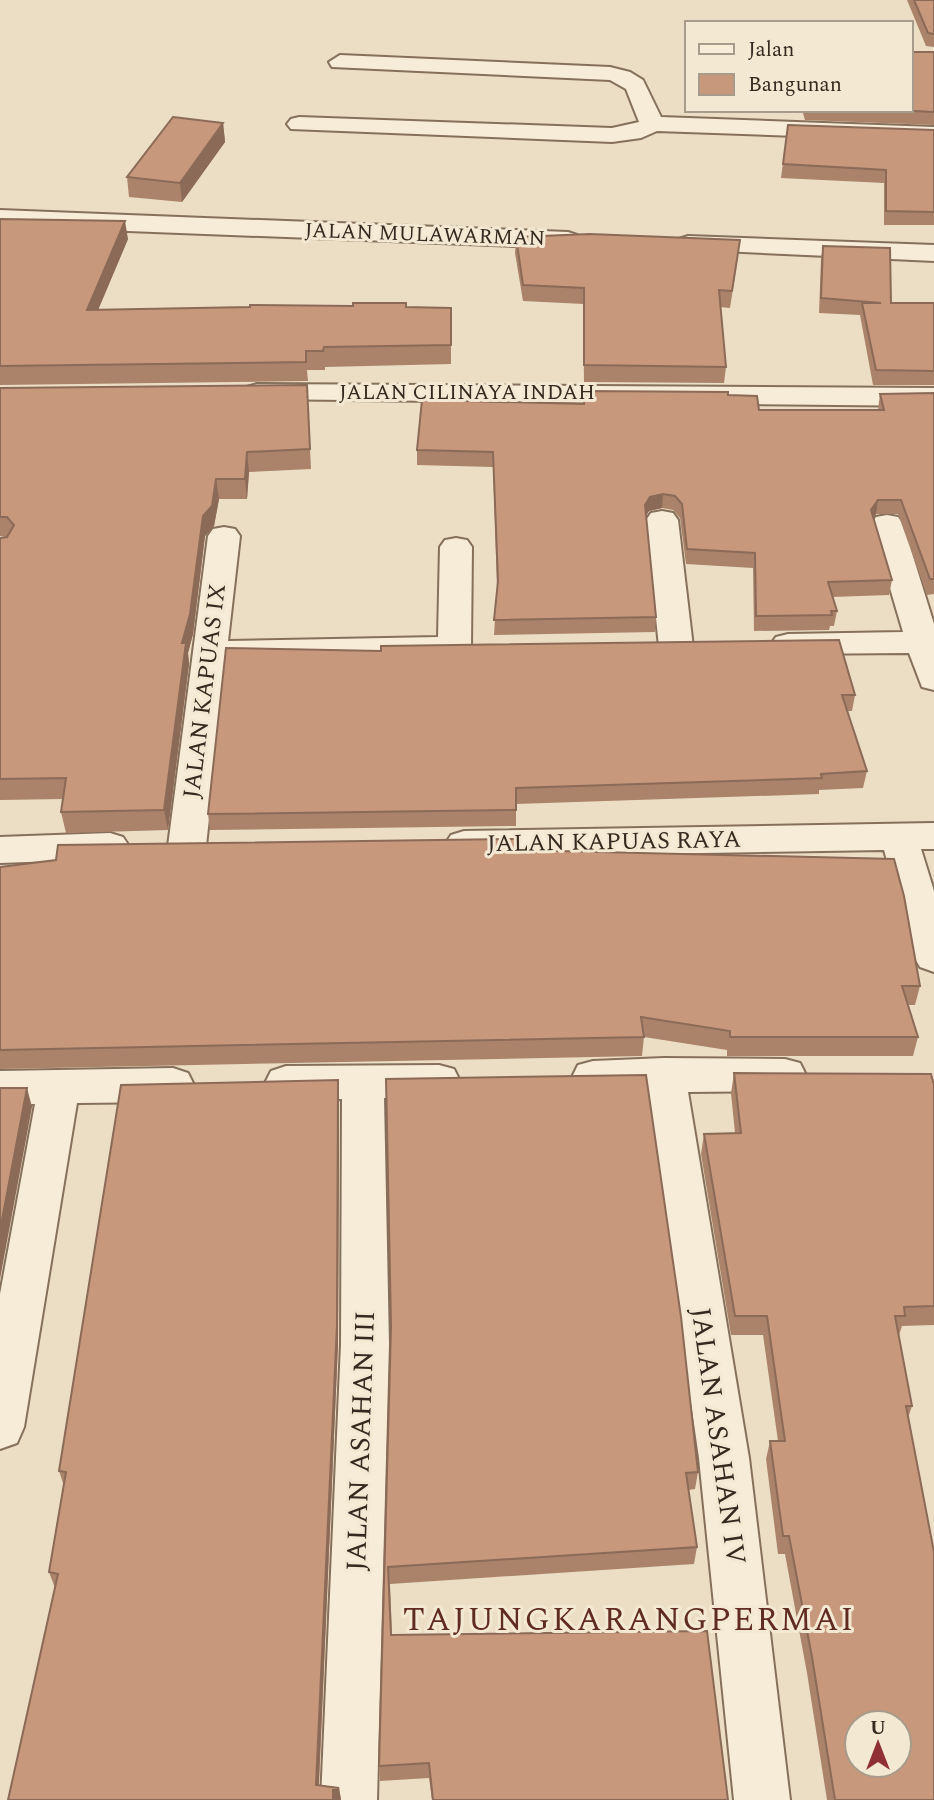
<svg xmlns="http://www.w3.org/2000/svg" width="934" height="1800" viewBox="0 0 934 1800" font-family="Spectral,serif">
	<style>
		.lines { fill: none; stroke-linecap: round; stroke-linejoin: round }
		.minor-casing { stroke: #85705c; stroke-width: 4 }
		.minor { fill: #f7ecd7; fill-rule: evenodd }
		.wall { fill: #ab836b }
		.shaded-wall { fill: #8b6a57 }
		.building { fill: #c7987c; stroke: #8b6a57; stroke-width: 2; fill-rule: evenodd }
		.labels { text-anchor: middle; dominant-baseline: central; stroke-width: 6; stroke-linejoin: round; paint-order: stroke }
		.far-street-label { font-size: 21px; fill: #36291f; stroke: #f3e9d3 }
		.street-label { font-size: 24px; fill: #36291f; stroke: #f3e9d3 }
		.near-street-label { font-size: 28px; fill: #36291f; stroke: #f3e9d3 }
		.near-quarter-label { font-size: 33px; letter-spacing: 2px; fill: #602b21; stroke: #f3e9d3 }
	</style>
	<rect width="100%" height="100%" fill="#ebdec4"/>
	<g class="lines">
		<g class="minor-casing">
			<g id="minor">
				<polygon points="340,55 610,67 630,72 643,80 661,117 934,127 934,141 657,131 641,138 612,142 291,129 287,124 291,119 299,117 612,128 639,122 626,89 610,80 332,67 329,62"/>
				<polygon points="0,210 568,232 577,235 581,240 577,245 568,248 0,226"/>
				<polygon points="688,236 934,245 934,261 679,249 675,244 679,239"/>
				<polygon points="257,384 934,388 934,406 247,399 243,393 247,387"/>
				<polygon points="662,511 673,513 678,520 693,647 688,654 676,658 664,654 659,647 646,520 651,513"/>
				<polygon points="887,515 898,517 903,524 934,624 934,690 922,687 909,653 788,654 776,651 771,644 776,637 788,634 903,632 871,524 876,517"/>
				<polygon points="224,527 235,529 240,536 228,641 438,637 440,547 445,540 456,538 467,540 472,547 471,647 466,654 454,658 444,655 226,662 206,846 200,855 187,859 174,855 168,846 208,536 213,529"/>
				<polygon points="934,823 934,849 921,849 934,891 934,972 920,967 914,957 884,850 464,857 451,853 445,844 451,835 464,831"/>
				<polygon points="110,833 123,837 129,846 123,855 110,859 0,863 0,837"/>
				<polygon points="664,1058 785,1059 800,1063 806,1075 800,1087 785,1091 688,1092 749,1458 790,1800 734,1800 699,1458 646,1093 593,1093 578,1089 572,1077 578,1065 593,1061"/>
				<polygon points="439,1065 454,1069 460,1081 454,1093 439,1097 384,1098 389,1344 377,1800 321,1800 341,1344 342,1099 286,1100 271,1095 265,1083 271,1071 286,1066"/>
				<polygon points="173,1068 188,1073 194,1085 188,1097 173,1102 77,1103 24,1427 17,1443 0,1449 0,1294 35,1104 0,1105 0,1071"/>
			</g>
		</g>
		<use href="#minor" class="minor"/>
	</g>
	<g class="wall">
		<polygon points="907,0 934,0 934,47 926,46"/>
		<polygon points="913,52 934,52 934,125 805,120 802,110 911,110"/>
		<polygon points="223,123 225,142 182,202 129,197 127,177"/>
		<polygon points="788,125 934,130 934,225 884,225 884,183 781,178"/>
		<polygon points="0,219 128,239 98,310 406,307 451,308 451,364 325,367 325,370 307,370 308,381 0,385"/>
		<polygon points="516,237 738,256 730,308 720,307 726,367 724,383 584,382 583,304 523,301 515,253"/>
		<polygon points="823,246 891,303 934,303 934,385 873,385 860,315 819,313 821,259"/>
		<polygon points="307,385 311,469 249,472 247,499 219,499 214,526 205,536 193,634 188,653 189,664 168,830 66,833 61,812 63,799 0,800 0,538 7,537 0,536 0,388"/>
		<polygon points="584,391 728,395 759,410 878,410 880,394 934,393 934,594 927,595 898,514 876,514 873,517 892,580 889,595 832,597 837,611 834,626 830,626 829,630 754,631 753,568 686,564 680,518 673,510 662,508 649,511 646,516 656,617 655,632 494,635 497,587 493,467 417,465 417,450 584,404"/>
		<polygon points="226,648 855,695 852,711 847,711 867,771 863,788 819,790 819,794 516,804 516,826 210,830 208,814"/>
		<polygon points="517,850 920,986 915,1005 908,1005 918,1037 913,1056 727,1056 727,1050 644,1037 642,1056 0,1069 0,867"/>
		<polygon points="734,1073 934,1085 934,1325 902,1326 899,1335 898,1335 912,1406 908,1418 934,1800 827,1800 807,1673 785,1554 778,1554 766,1459 770,1441 778,1441 763,1335 731,1335 701,1154 704,1134 735,1133 731,1093"/>
		<polygon points="339,1100 338,1344 319,1785 339,1788 341,1800 8,1800 55,1588 49,1572 64,1486 59,1471"/>
		<polygon points="391,1326 698,1472 695,1489 688,1490 697,1547 694,1564 390,1584 392,1635 728,1800 432,1800 429,1778 380,1781 379,1766"/>
	</g>
	<g class="shaded-wall">
		<polygon points="223,123 225,142 182,202 180,183"/>
		<polygon points="125,221 128,239 90,329 87,310"/>
		<polygon points="247,452 249,472 247,499 245,479"/>
		<polygon points="216,479 219,499 214,526 205,536 193,634 188,653 189,664 168,830 164,810 182,643 203,516"/>
		<polygon points="663,494 662,508 649,511 643,520 645,505 650,497"/>
		<polygon points="878,500 876,514 868,525 871,510"/>
		<polygon points="338,1080 339,1100 338,1344 318,1800 316,1785"/>
		<polygon points="27,1088 32,1107 0,1279 0,1230"/>
		<polygon points="339,1788 341,1800 333,1800 333,1790"/>
	</g>
	<g class="building">
		<polygon points="914,0 934,0 934,34 928,33"/>
		<polygon points="911,48 913,52 934,52 934,112 896,110 911,110"/>
		<polygon points="173,117 223,123 180,183 127,177"/>
		<polygon points="788,125 934,130 934,212 886,211 886,170 783,164"/>
		<polygon points="0,219 125,221 87,310 250,307 250,305 353,306 353,303 406,303 406,307 451,308 451,345 324,347 323,351 306,351 306,362 0,366"/>
		<polygon points="590,234 740,240 732,291 719,290 726,367 584,365 584,288 523,285 516,237"/>
		<polygon points="823,246 890,248 891,303 934,303 934,371 876,370 862,303 881,303 821,298"/>
		<polygon points="307,385 310,449 247,452 245,479 216,479 212,506 203,516 190,614 182,643 186,643 164,810 61,812 66,778 0,779 0,538 7,537 14,525 7,517 0,517 0,388"/>
		<polygon points="584,391 728,392 728,395 757,396 759,410 884,410 880,394 934,393 934,579 930,579 901,500 878,500 871,510 892,580 828,582 837,611 831,611 832,615 756,616 755,553 687,549 682,504 675,496 663,494 650,497 645,505 656,617 494,620 498,581 493,452 417,450 422,400 584,404"/>
		<polygon points="839,640 855,695 842,695 867,771 821,774 822,778 516,788 516,810 208,814 226,648 381,651 381,646"/>
		<polygon points="517,839 517,850 894,859 904,896 920,986 902,986 918,1037 730,1037 730,1031 641,1017 644,1037 0,1050 0,867 56,860 58,845"/>
		<path d="M734,1073L931,1074L934,1085V1306L904,1307L905,1316H895L912,1406H906L934,1552V1800H835L812,1657L789,1536H783L770,1441H785L767,1316H735L704,1134L741,1133ZM857,1723H899V1765H857Z"/>
		<polygon points="646,1075 681,1317 698,1472 686,1473 697,1547 388,1567 391,1635 707,1631 728,1800 433,1800 429,1763 379,1766 391,1326 386,1079"/>
		<polygon points="338,1080 337,1325 316,1785 339,1788 333,1790 333,1800 8,1800 58,1574 49,1572 66,1472 59,1471 121,1085"/>
		<polygon points="0,1088 27,1088 0,1230"/>
	</g>
	<g class="labels">
		<g class="far-street-label">
			<text transform="translate(425 235) rotate(2)">JALAN MULAWARMAN</text>
			<text x="467" y="393">JALAN CILINAYA INDAH</text>
		</g>
		<g class="street-label">
			<text transform="translate(205 691) rotate(-83)">JALAN KAPUAS IX</text>
			<text transform="translate(614 842) rotate(-1)">JALAN KAPUAS RAYA</text>
		</g>
		<g class="near-street-label">
			<text transform="translate(718 1436) rotate(82)">JALAN ASAHAN IV</text>
			<text transform="translate(361 1441) rotate(-88)">JALAN ASAHAN III</text>
		</g>
		<g class="near-quarter-label">
			<text x="629" y="1620">TAJUNGKARANGPERMAI</text>
		</g>
	</g>
	<rect x="685" y="21" width="228" height="91" fill="#f3e9d3" stroke="#a79c8b" stroke-width="2"/>
	<rect x="699" y="44" width="35" height="10" fill="#f7ecd7" stroke="#a79c8b" stroke-width="2"/>
	<text x="748" y="56" font-size="21" fill="#36291f">Jalan</text>
	<rect x="699" y="74" width="35" height="21" fill="#c7987c" stroke="#a79c8b" stroke-width="2"/>
	<text x="748" y="91" font-size="21" fill="#36291f">Bangunan</text>
	<g transform="translate(878 1744)"><circle r="33" fill="#f3e9d3" stroke="#a79c8b" stroke-width="2"/>
	<path d="M0-5L12 26L0 18L-12 26Z" fill="#902f34"/>
	<text y="-10" font-size="19" font-weight="bold" text-anchor="middle" fill="#36291f">U</text>
	</g>
</svg>
